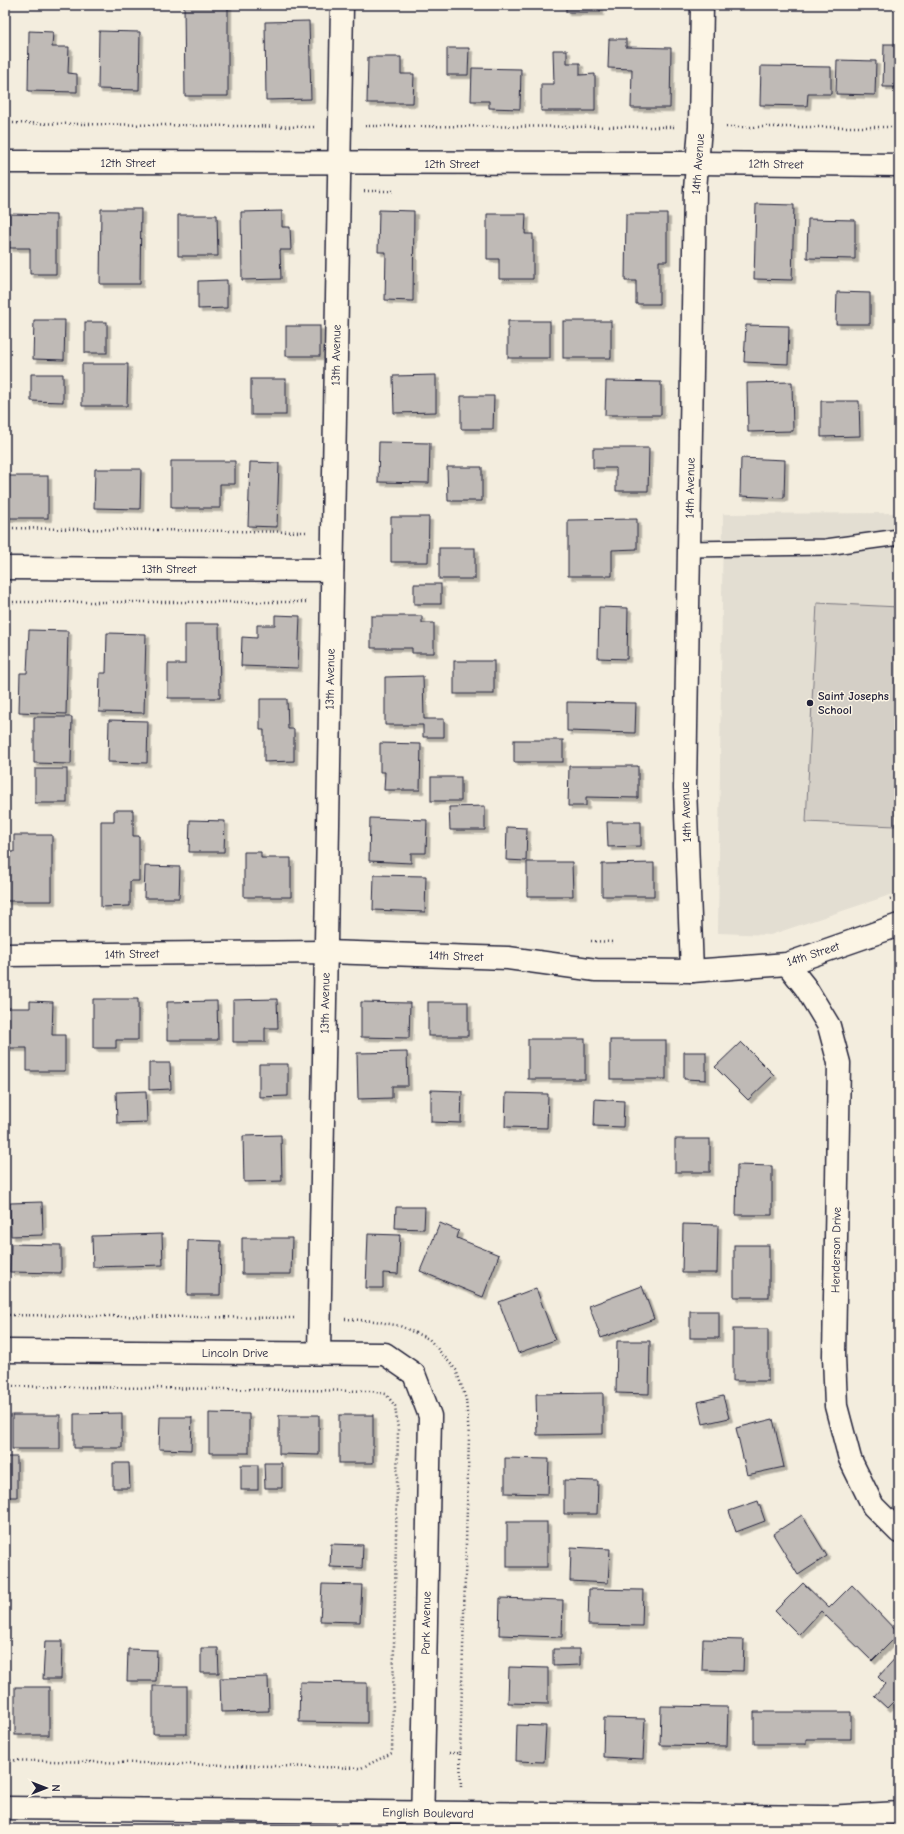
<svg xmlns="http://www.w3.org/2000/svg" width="904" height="1834" viewBox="0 0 904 1834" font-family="'Comic Neue',sans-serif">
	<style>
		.built { fill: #e3ded2 }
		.green { fill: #d4cfc6; stroke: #7b7880 }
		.building { fill: #bfbab6; stroke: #22223b; filter: url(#shadow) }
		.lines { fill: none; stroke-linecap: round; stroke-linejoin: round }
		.lane-casing { stroke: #22223b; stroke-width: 18 }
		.street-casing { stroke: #22223b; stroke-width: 25 }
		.path { stroke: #22223b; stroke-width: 2.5; stroke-dasharray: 1 3; stroke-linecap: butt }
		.lane { stroke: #fcf5e5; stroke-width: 15 }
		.street { stroke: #fcf5e5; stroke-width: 22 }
		.poi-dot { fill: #22223b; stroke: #fcf5e5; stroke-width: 1.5 }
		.labels { text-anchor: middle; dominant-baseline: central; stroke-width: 3; stroke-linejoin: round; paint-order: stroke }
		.street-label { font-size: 12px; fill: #22223b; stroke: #fcf5e5 }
		.poi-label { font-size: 12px; font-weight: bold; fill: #22223b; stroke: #fcf5e5; text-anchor: start }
	</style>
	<defs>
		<filter id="shadow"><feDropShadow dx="3.5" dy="3.5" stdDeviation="0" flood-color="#0004"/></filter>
	</defs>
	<rect width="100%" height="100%" fill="#f3edde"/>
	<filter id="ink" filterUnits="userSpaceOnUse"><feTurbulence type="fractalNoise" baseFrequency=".025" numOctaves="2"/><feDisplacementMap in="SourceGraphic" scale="8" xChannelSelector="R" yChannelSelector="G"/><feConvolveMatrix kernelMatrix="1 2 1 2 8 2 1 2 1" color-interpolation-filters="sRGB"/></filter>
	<g filter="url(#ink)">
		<polygon class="built" points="899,513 899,892 770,935 718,933 723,514"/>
		<polygon class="green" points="817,603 899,607 899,752 895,826 806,822"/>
		<g class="building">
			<polygon points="184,5 228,5 228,96 185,96"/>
			<rect x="566" y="5" width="34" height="7"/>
			<polygon points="309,21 311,99 266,100 265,22"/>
			<polygon points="29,31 53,32 52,47 69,47 68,73 77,74 77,92 28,91"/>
			<polygon points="99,31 140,32 139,90 98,89"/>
			<polygon points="609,39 626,39 626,47 671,48 670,108 631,108 632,69 608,68"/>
			<polygon points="884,44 899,44 899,87 883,87"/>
			<polygon points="447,48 469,48 468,75 447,75"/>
			<polygon points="553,50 567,50 567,63 580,63 580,75 595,74 595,111 541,111 541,84 554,84"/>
			<polygon points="368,57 401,57 401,74 414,74 413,103 367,103"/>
			<polygon points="837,60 876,61 875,95 836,94"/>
			<polygon points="761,66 831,67 831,94 808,94 807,106 760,105"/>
			<polygon points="472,68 521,69 520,109 489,108 489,101 471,101"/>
			<polygon points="756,204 794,205 792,280 754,279"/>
			<polygon points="101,209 141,209 140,284 100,284"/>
			<polygon points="379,210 414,211 413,301 385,300 386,252 378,252"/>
			<polygon points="282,211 282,227 290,227 291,250 280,250 281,279 242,280 241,212"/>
			<polygon points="9,214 56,215 56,274 30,274 30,248 9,248"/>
			<polygon points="487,214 526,214 525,234 533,234 533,279 499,279 499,259 487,259"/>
			<polygon points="626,214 667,214 667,261 659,261 659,304 636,304 636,281 625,281"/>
			<polygon points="178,215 217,215 218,256 178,256"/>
			<polygon points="808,219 855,220 855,259 807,258"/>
			<rect x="898" y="221" width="1" height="65"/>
			<polygon points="227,280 227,308 198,309 198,281"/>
			<polygon points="837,292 870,293 870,324 836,324"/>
			<polygon points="34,320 65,320 64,360 33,359"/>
			<rect x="508" y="321" width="42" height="37"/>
			<rect x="563" y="321" width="48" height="37"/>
			<rect x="85" y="322" width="22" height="31"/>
			<polygon points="746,325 789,326 788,364 744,362"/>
			<rect x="286" y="326" width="34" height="30"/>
			<polygon points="82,364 128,364 127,406 82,406"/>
			<polygon points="31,374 63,374 63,402 31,401"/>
			<polygon points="436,375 436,412 394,413 393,376"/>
			<rect x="251" y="379" width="35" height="36"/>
			<polygon points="606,381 661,382 661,415 605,415"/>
			<polygon points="792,382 793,431 748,432 747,383"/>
			<polygon points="461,396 494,396 493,429 461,429"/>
			<polygon points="821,401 859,401 860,436 821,437"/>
			<polygon points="379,442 430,443 429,483 378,482"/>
			<polygon points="593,448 649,448 648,491 616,491 616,468 593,468"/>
			<polygon points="741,458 785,460 784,498 740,496"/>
			<polygon points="171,461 235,461 235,484 220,484 220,508 171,508"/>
			<polygon points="250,462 279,463 277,527 248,526"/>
			<polygon points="447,467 482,467 482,501 448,501"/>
			<polygon points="95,469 141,469 140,509 94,508"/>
			<rect x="6" y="476" width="42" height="42"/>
			<polygon points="391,517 429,517 428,562 391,562"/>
			<polygon points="637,519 637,549 612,550 612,576 568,576 568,520"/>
			<rect x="439" y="548" width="36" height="31"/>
			<rect x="414" y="584" width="27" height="20"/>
			<polygon points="599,607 628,608 627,659 598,658"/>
			<polygon points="275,615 300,616 298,668 241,666 242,637 257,638 257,625 275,625"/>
			<polygon points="371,616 422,616 422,623 434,623 434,653 412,653 412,648 371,648"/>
			<polygon points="185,624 219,624 220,698 168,698 168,664 185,664"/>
			<polygon points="29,630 68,631 66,714 19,712 20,673 27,673"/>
			<polygon points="107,633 146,634 144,713 99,712 100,673 106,673"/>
			<rect x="454" y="661" width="40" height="33"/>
			<polygon points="423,676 424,719 444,719 444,737 423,737 423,725 385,725 385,677"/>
			<polygon points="260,699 287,699 288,729 294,729 294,761 264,762 264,730 260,730"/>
			<polygon points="567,702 636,703 635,733 567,731"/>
			<polygon points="34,717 72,717 71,764 34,763"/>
			<polygon points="109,720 148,721 147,763 108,762"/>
			<rect x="514" y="740" width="49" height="22"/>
			<polygon points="380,743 421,744 420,790 384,790 385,772 380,772"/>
			<polygon points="569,766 638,766 638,798 586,797 586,806 568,806"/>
			<rect x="35" y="769" width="32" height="34"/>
			<rect x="431" y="777" width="30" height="24"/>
			<polygon points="485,806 485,830 450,830 449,807"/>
			<polygon points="114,810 133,810 133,836 139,836 139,881 130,881 130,906 101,907 101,821 114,821"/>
			<polygon points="370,818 427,820 426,853 411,853 411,863 369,861"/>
			<polygon points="190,820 225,821 224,852 189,852"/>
			<polygon points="607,822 641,822 641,846 608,847"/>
			<polygon points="507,827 527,828 526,861 506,860"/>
			<polygon points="14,835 52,835 52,901 6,901 6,852 14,852"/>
			<polygon points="244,852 261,852 261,858 291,858 291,897 244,897"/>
			<polygon points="527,862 572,862 573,896 527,896"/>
			<polygon points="654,863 654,896 602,896 602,864"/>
			<polygon points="145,866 180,867 179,898 144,898"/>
			<polygon points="374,875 426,876 425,912 373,910"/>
			<polygon points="93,999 138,999 138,1040 116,1040 116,1048 93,1048"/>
			<polygon points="277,999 278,1028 265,1028 265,1042 233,1042 233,1000"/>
			<polygon points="30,1001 53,1002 52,1035 65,1035 65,1071 27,1071 27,1048 5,1048 5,1008 30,1008"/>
			<polygon points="217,1001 218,1040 167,1040 167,1002"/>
			<polygon points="361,1002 410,1003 409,1038 361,1037"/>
			<rect x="428" y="1002" width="40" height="34"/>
			<rect x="528" y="1039" width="57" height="40"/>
			<rect x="610" y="1040" width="56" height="39"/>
			<polygon points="741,1042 774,1075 748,1100 715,1067"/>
			<polygon points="407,1052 408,1086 392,1086 392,1098 358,1099 357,1053"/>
			<polygon points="684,1052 706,1052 706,1080 684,1079"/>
			<polygon points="149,1063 170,1063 171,1089 149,1090"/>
			<polygon points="259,1064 288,1064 288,1096 259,1097"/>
			<polygon points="431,1090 462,1091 461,1123 431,1122"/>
			<polygon points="146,1091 147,1122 117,1123 116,1092"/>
			<polygon points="506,1093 548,1094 547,1128 505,1127"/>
			<polygon points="595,1099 624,1101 623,1127 594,1126"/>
			<polygon points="281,1135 282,1181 244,1182 243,1136"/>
			<rect x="675" y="1139" width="35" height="33"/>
			<polygon points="737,1165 772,1166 772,1215 736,1215"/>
			<polygon points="42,1202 43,1235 11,1236 10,1203"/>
			<polygon points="396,1207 425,1207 424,1229 395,1228"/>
			<polygon points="440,1223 459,1231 457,1238 499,1255 483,1297 420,1271"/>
			<polygon points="683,1224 718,1225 717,1273 682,1273"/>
			<polygon points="162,1234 163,1265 93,1267 92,1236"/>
			<polygon points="368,1234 400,1235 398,1274 383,1273 383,1288 366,1288"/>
			<polygon points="242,1238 292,1238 291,1274 242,1274"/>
			<polygon points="188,1240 221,1241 220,1295 187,1295"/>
			<polygon points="11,1244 61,1245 61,1273 10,1272"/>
			<rect x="734" y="1245" width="35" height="52"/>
			<polygon points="642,1286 654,1319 601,1338 589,1306"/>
			<polygon points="536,1288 555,1340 518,1353 499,1302"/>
			<rect x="690" y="1311" width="29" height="27"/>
			<rect x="733" y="1329" width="35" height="52"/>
			<polygon points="617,1341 650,1341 649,1394 616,1393"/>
			<polygon points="603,1393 603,1434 537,1435 536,1394"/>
			<polygon points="723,1396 729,1418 703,1424 698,1402"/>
			<polygon points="122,1413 122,1448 74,1448 74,1414"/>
			<polygon points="209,1413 249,1414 249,1453 209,1453"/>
			<rect x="12" y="1415" width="48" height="34"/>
			<polygon points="279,1415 319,1415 319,1455 279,1454"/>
			<rect x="339" y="1415" width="34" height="48"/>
			<polygon points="160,1417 192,1417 191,1450 159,1449"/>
			<polygon points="773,1419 784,1467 747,1475 736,1428"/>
			<rect x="5" y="1457" width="12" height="40"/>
			<polygon points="505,1458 549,1459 548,1494 505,1493"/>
			<polygon points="113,1463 129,1463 130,1488 113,1488"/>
			<polygon points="264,1463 282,1463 282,1488 265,1488"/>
			<rect x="241" y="1465" width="17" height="25"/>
			<polygon points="564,1480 598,1481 597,1514 564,1514"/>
			<polygon points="758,1501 765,1521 736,1532 729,1511"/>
			<polygon points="802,1515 827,1556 798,1575 773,1534"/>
			<rect x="507" y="1522" width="40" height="45"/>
			<polygon points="331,1544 363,1545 362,1568 330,1567"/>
			<polygon points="571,1547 610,1549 608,1583 570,1581"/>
			<polygon points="803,1583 829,1608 852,1585 899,1634 872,1661 821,1611 799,1635 775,1611"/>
			<polygon points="322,1584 362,1585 360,1622 320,1621"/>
			<polygon points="589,1589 643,1590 642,1626 588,1625"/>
			<polygon points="500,1598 563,1600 562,1637 499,1635"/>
			<polygon points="703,1639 744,1640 743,1671 702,1670"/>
			<polygon points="45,1641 62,1641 61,1679 43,1679"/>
			<polygon points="201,1648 218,1648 219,1673 201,1673"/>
			<polygon points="128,1649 157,1650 156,1681 127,1681"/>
			<polygon points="553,1649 580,1649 580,1665 553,1666"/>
			<polygon points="899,1654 899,1700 897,1698 887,1708 874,1696 885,1684 878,1677"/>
			<polygon points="509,1667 548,1668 548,1704 508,1703"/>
			<polygon points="268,1677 269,1711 221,1712 220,1678"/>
			<polygon points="300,1682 367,1683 367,1723 299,1722"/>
			<rect x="153" y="1686" width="34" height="48"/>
			<rect x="15" y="1687" width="34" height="48"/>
			<polygon points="661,1706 728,1707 727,1746 660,1745"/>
			<polygon points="754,1712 851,1712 851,1739 806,1739 806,1744 754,1744"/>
			<polygon points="604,1718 645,1719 643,1759 603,1757"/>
			<polygon points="517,1725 546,1726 544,1762 516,1761"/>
		</g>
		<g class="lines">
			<g class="lane-casing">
				<polyline id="lane" points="689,549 826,547 899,537"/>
			</g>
			<g class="street-casing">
				<g id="street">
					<polyline points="5,162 697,163 899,165"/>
					<polyline points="5,568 332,570"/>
					<polyline points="5,955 326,952 508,958 596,970 692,971 787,964 899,925"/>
					<polyline points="787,964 806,988 829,1026 839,1063 834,1356 836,1406 850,1459 873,1506 899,1532"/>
					<polyline points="692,971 685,788 695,190 700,127 702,5"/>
					<polyline points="5,1351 385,1354 414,1374 430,1416 422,1829"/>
					<polyline points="319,1353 342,5"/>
					<polyline points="5,1808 827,1817 899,1813"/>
				</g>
			</g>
			<g class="path">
				<polyline points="5,123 314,127"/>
				<polyline points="365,126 674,127"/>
				<polyline points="726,127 899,127"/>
				<polyline points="364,191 395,191"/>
				<polyline points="5,528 307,532"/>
				<polyline points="5,602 306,602"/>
				<polyline points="890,899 899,896"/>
				<polyline points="591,941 614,942"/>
				<polyline points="5,1315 294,1318"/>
				<polyline points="345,1319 375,1321 400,1326 429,1339 456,1370 466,1399 469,1437 460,1753"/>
				<polyline points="5,1386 371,1391 386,1394 395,1406 398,1429 392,1753 361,1768 5,1760"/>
				<polyline points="449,1753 460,1753 461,1788"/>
			</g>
			<use href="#lane" class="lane"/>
			<use href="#street" class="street"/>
		</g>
	</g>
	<circle class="poi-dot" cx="810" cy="703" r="4"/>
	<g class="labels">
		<g class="street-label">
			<text x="128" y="163">12th Street</text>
			<text x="452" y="164">12th Street</text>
			<text transform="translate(698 164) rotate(-86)">14th Avenue</text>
			<text transform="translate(776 164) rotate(1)">12th Street</text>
			<text transform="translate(336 355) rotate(-89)">13th Avenue</text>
			<text transform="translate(690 488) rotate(-89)">14th Avenue</text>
			<text x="169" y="569">13th Street</text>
			<text transform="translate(330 679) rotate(-89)">13th Avenue</text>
			<text transform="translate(686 812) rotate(-92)">14th Avenue</text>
			<text transform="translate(132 954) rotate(-1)">14th Street</text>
			<text transform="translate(813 954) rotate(-18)">14th Street</text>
			<text transform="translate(456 956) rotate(2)">14th Street</text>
			<text transform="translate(325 1003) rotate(-89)">13th Avenue</text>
			<text transform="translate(836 1250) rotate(-89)">Henderson Drive</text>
			<text x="235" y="1353">Lincoln Drive</text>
			<text transform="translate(426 1623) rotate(-89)">Park Avenue</text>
			<text transform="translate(428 1813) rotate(1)">English Boulevard</text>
		</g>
		<g class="poi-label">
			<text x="818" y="696">Saint Josephs<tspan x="818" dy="14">School</tspan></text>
		</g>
	</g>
	<rect width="904" height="1834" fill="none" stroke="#fcf5e5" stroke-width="20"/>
	<rect x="10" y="10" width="884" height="1814" fill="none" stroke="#22223b" stroke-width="1.5" filter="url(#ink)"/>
	<g transform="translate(46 1788) rotate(90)" stroke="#fcf5e5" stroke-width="3" paint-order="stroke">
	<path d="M0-3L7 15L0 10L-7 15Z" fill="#22223b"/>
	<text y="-6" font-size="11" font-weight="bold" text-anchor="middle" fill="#22223b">N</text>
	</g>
</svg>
